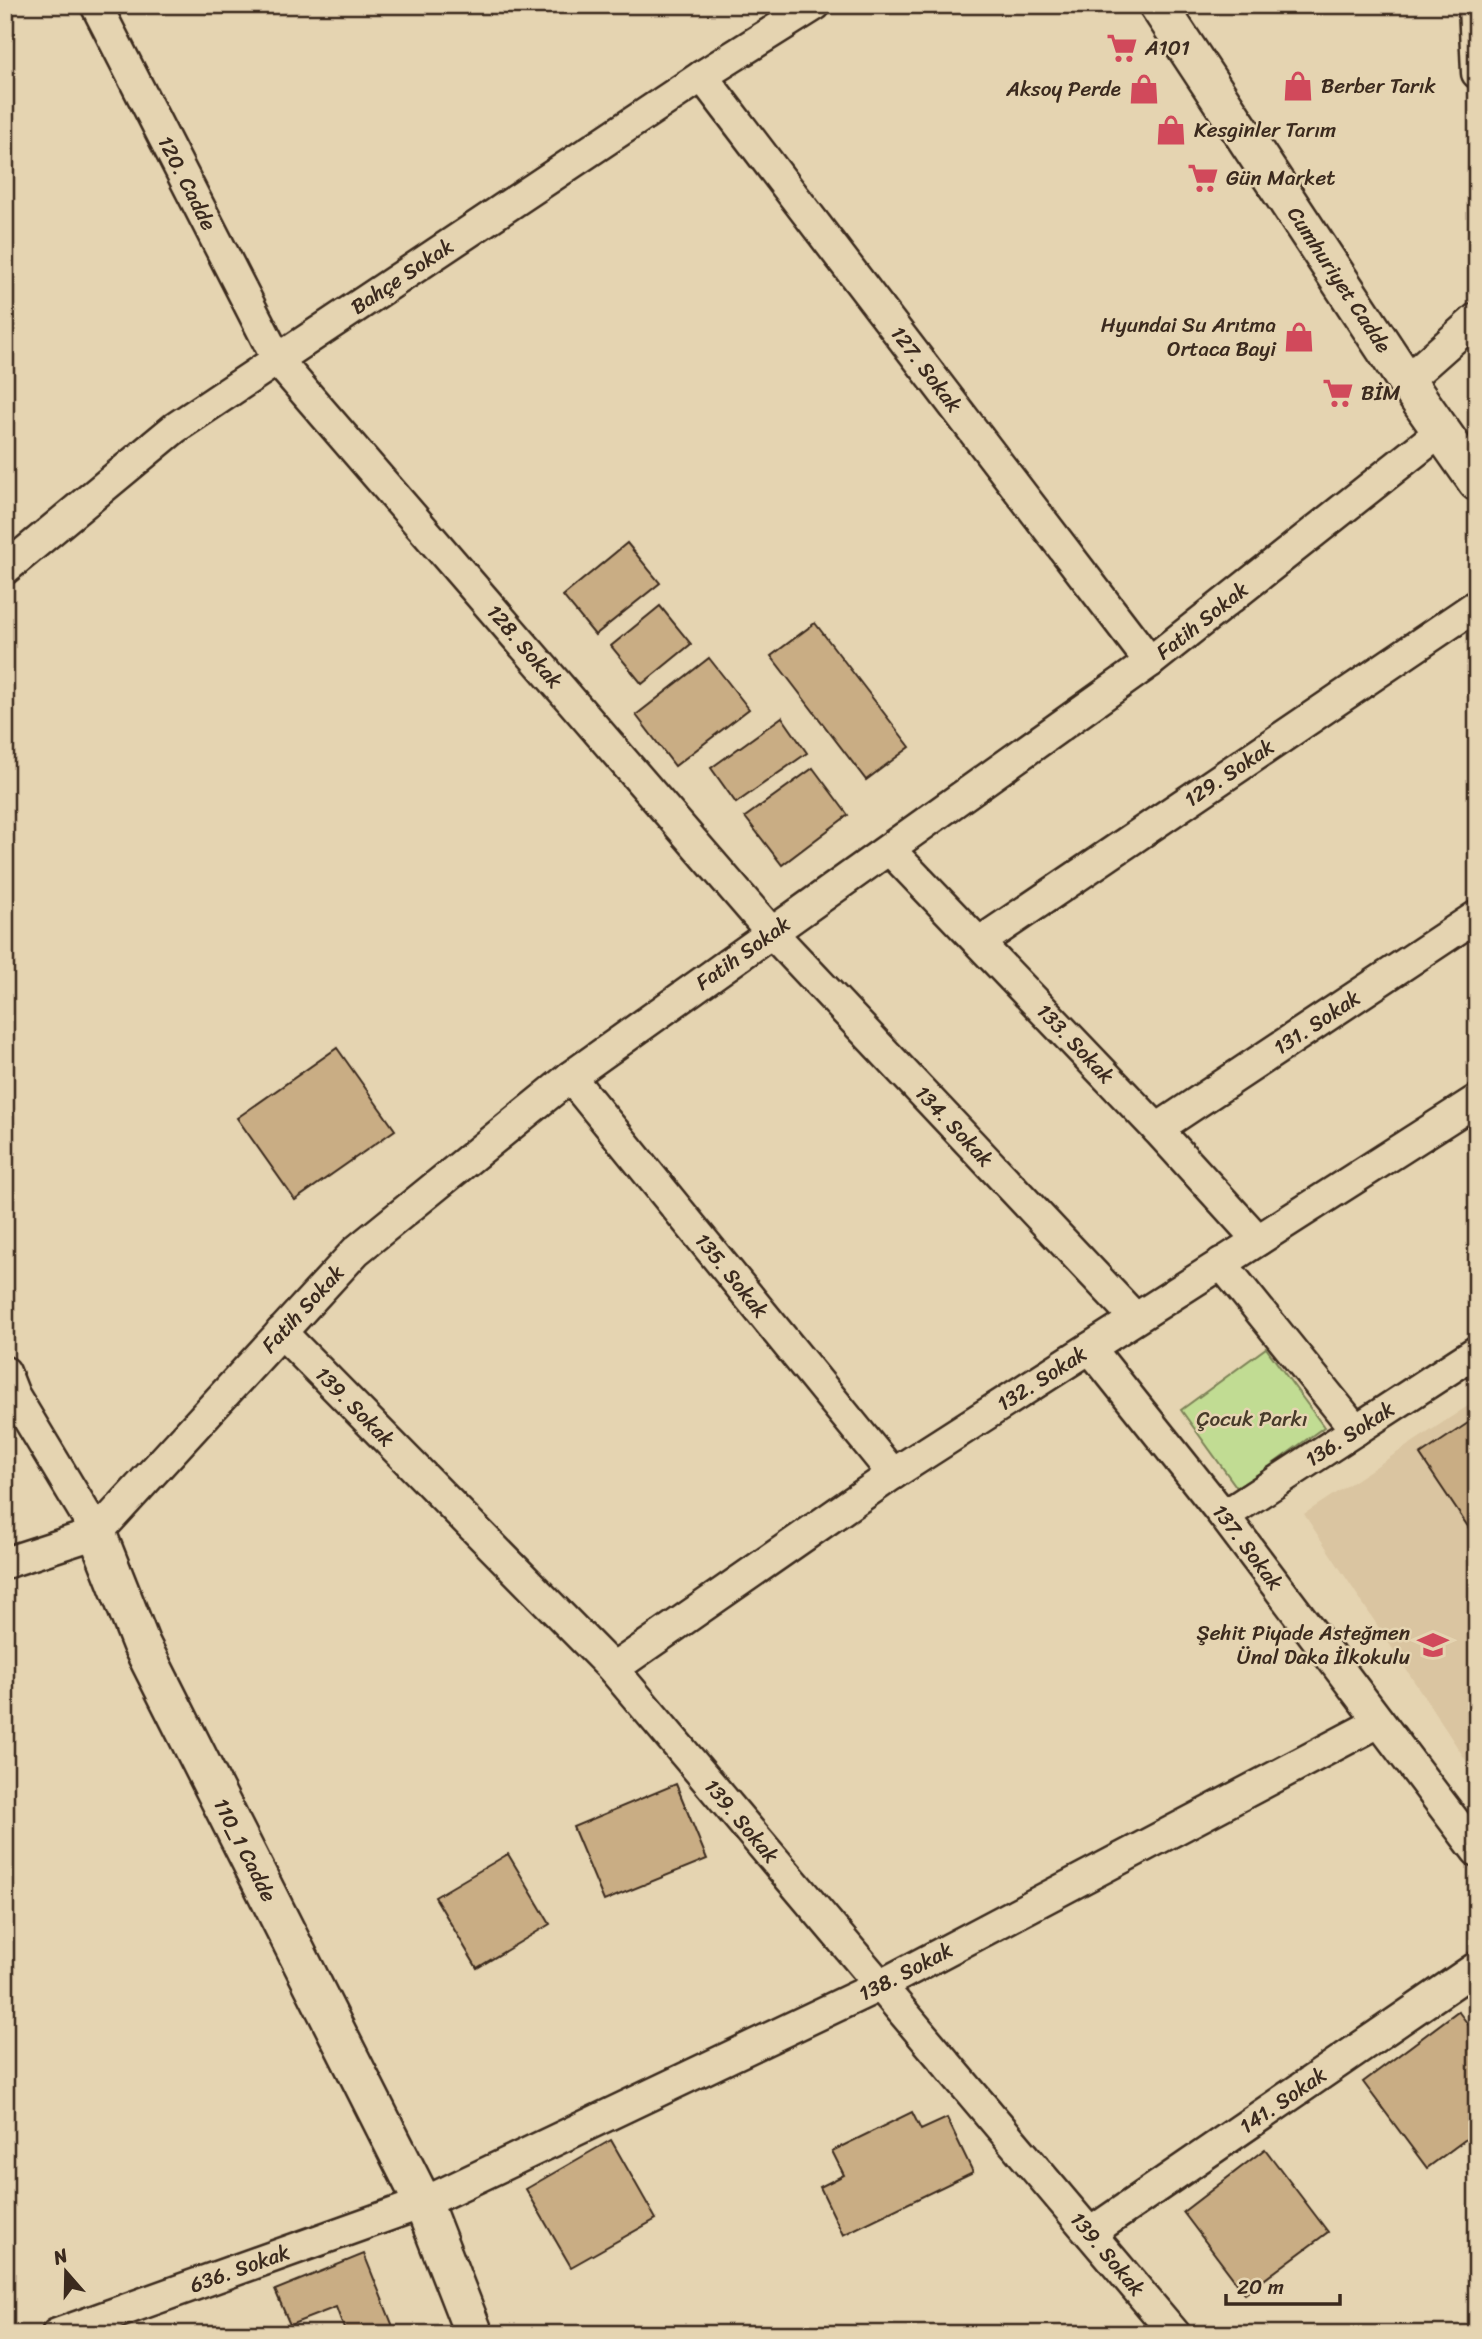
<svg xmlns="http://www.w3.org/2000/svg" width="1482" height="2339" viewBox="0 0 1482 2339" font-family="Sriracha,sans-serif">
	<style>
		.built { fill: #dac5a1 }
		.green { fill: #c1dc93; stroke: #7e8358; stroke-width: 2 }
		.building { fill: #c9ad84; stroke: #3b2a1e; stroke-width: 2 }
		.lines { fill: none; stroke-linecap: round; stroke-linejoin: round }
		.minor-casing { stroke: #3b2a1e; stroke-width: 35 }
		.tertiary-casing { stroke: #3b2a1e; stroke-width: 42 }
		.minor { stroke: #e5d4b1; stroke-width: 30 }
		.tertiary { stroke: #e5d4b1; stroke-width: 37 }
		.labels { text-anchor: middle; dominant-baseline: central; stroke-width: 5; stroke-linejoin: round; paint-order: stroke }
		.poi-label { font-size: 21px; fill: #3b2a1e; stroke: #e5d4b1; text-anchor: start }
		.street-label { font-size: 21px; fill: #3b2a1e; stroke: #e5d4b1 }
		.park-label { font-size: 21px; fill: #483c2a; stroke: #e5d4b1 }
	</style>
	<rect width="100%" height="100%" fill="#e5d4b1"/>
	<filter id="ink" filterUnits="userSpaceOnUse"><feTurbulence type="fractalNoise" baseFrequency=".0143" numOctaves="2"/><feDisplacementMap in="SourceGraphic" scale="14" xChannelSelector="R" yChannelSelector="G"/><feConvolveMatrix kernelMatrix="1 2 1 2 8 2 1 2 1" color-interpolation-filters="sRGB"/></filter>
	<g filter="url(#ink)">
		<polygon class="built" points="1477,1400 1477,1777 1304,1514"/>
		<polygon class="green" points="1266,1348 1324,1427 1238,1489 1181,1410"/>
		<g class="building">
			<polygon points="627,543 660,583 595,635 563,596"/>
			<polygon points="660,606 691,644 642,684 611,646"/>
			<polygon points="815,623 910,747 866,780 771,656"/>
			<polygon points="709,658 749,709 675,766 636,715"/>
			<polygon points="782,717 807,753 736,803 711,768"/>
			<polygon points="813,768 848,815 782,865 745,817"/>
			<polygon points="337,1048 395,1130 295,1200 237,1118"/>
			<polygon points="1477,1417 1477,1540 1420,1455"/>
			<polygon points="676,1784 707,1859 604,1901 573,1827"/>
			<polygon points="508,1854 550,1924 477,1968 435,1897"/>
			<polygon points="1458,2011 1477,2036 1477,2131 1427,2168 1363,2082"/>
			<polygon points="912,2112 921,2130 947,2118 973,2172 843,2235 820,2187 844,2175 832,2151"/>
			<polygon points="611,2140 656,2219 571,2267 526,2189"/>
			<polygon points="1265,2149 1328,2232 1245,2294 1183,2212"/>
			<polygon points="364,2254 396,2334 346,2334 336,2307 290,2325 275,2290"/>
		</g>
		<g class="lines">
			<g class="minor-casing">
				<g id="minor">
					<path id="s1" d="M96,5L278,361L772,933L1135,1318"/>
					<polyline points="1474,5 1477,73"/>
					<path id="s2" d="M702,76L1150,662"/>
					<polyline points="1406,381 1477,318"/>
					<path id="s3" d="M5,569L175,428L702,76L815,5"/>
					<path id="s4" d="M890,850L1157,1129L1258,1240"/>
					<path id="s5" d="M980,942L1477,605"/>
					<path id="s6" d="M570,1077L893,1474"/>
					<path id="s7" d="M1157,1129L1477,916"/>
					<polyline points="1221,1263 1356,1430"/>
					<path id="s8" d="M281,1332L613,1669L1175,2334"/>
					<path id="s9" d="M1090,1348L1224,1516L1477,1851"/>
					<polyline points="5,1372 14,1395 97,1533"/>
					<path id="s10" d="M1224,1516L1477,1351"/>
					<path id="s11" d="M5,1563L97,1533L356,1251L570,1077L1150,662L1440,432"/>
					<path id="s12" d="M613,1669L893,1474L1477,1100"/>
					<path id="s13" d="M1090,2233L1477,1967"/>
					<path id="s14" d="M57,2334L423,2203L881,1985L1379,1722"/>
				</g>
			</g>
			<g class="tertiary-casing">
				<g id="tertiary">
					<path id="s15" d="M1158,5L1406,381L1477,482"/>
					<path id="s16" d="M97,1533L141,1644L423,2203L474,2334"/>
				</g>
			</g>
			<use href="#minor" class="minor"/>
			<use href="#tertiary" class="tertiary"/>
		</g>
	</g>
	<defs>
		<g id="supermarket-bare" transform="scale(2.415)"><path d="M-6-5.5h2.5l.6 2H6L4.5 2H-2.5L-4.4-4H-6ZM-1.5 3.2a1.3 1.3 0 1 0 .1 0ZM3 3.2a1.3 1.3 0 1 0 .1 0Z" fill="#d1495b" stroke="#e5d4b1" stroke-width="2.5" paint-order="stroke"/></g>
		<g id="shop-bare" transform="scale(2.415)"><path d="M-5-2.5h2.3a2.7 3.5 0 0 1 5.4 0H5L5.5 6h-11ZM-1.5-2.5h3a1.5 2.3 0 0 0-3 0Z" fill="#d1495b" stroke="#e5d4b1" stroke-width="2.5" paint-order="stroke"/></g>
		<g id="school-bare" transform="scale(2.415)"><path d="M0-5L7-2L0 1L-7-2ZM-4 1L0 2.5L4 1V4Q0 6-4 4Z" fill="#d1495b" stroke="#e5d4b1" stroke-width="2.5" paint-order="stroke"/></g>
	</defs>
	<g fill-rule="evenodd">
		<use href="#supermarket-bare" x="1122" y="48"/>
		<use href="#shop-bare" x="1298" y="86"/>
		<use href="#shop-bare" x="1144" y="89"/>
		<use href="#shop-bare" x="1171" y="130"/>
		<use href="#supermarket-bare" x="1203" y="178"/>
		<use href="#shop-bare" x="1299" y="337"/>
		<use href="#supermarket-bare" x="1338" y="393"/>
		<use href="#school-bare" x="1433" y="1645"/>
	</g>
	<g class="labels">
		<g class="poi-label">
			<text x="1145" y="48">A101</text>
			<text x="1321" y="86">Berber Tarık</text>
			<text x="1121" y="89" text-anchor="end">Aksoy Perde</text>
			<text x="1194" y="130">Kesginler Tarım</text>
			<text x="1226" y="178">Gün Market</text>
			<text x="1276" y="325" text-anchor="end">Hyundai Su Arıtma<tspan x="1276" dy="24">Ortaca Bayi</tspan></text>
			<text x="1361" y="393">BİM</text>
			<text x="1410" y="1633" text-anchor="end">Şehit Piyade Asteğmen<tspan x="1410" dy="24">Ünal Daka İlkokulu</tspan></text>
		</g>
		<g class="street-label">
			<text stroke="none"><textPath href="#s1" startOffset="200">120. Cadde</textPath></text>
			<text stroke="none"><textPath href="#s3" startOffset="494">Bahçe Sokak</textPath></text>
			<text stroke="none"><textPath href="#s15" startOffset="329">Cumhuriyet Cadde</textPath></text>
			<text stroke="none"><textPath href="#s2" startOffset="369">127. Sokak</textPath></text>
			<text stroke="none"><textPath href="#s11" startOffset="1535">Fatih Sokak</textPath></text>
			<text stroke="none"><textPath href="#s1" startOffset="777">128. Sokak</textPath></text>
			<text stroke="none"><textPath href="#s5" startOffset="301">129. Sokak</textPath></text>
			<text stroke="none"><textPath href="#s11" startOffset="968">Fatih Sokak</textPath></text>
			<text stroke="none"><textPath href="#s7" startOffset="192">131. Sokak</textPath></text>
			<text stroke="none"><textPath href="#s4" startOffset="268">133. Sokak</textPath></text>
			<text stroke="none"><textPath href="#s1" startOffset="1421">134. Sokak</textPath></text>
			<text stroke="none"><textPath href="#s6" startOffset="256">135. Sokak</textPath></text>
			<text stroke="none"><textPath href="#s11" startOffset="401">Fatih Sokak</textPath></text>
			<text stroke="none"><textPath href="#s12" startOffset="518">132. Sokak</textPath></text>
			<text stroke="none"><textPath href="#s8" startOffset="105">139. Sokak</textPath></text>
			<text stroke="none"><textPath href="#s10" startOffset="150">136. Sokak</textPath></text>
			<text stroke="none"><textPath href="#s9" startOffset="254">137. Sokak</textPath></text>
			<text stroke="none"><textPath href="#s8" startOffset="672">139. Sokak</textPath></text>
			<text stroke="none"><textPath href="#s16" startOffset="350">110_1 Cadde</textPath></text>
			<text stroke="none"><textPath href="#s14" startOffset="924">138. Sokak</textPath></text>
			<text stroke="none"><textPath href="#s13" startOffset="234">141. Sokak</textPath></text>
			<text stroke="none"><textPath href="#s8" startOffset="1239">139. Sokak</textPath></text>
			<text stroke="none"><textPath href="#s14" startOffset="194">636. Sokak</textPath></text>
		</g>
		<g class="park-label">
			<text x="1252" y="1419">Çocuk Parkı</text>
		</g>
	</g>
	<rect width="1482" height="2339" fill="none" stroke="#e5d4b1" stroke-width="28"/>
	<rect x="14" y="14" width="1454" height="2311" fill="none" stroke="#3b2a1e" stroke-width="2.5" filter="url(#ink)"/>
	<g transform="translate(66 2272) rotate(340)" stroke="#e5d4b1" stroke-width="5" paint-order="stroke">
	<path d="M0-5L12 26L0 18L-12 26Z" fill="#3b2a1e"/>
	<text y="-10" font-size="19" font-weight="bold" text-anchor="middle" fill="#3b2a1e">N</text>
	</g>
	<path d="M1226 2294v10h114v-10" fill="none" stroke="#3b2a1e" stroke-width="3.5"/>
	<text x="1237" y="2294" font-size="21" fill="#3b2a1e" stroke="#e5d4b1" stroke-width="5" paint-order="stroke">20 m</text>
</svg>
